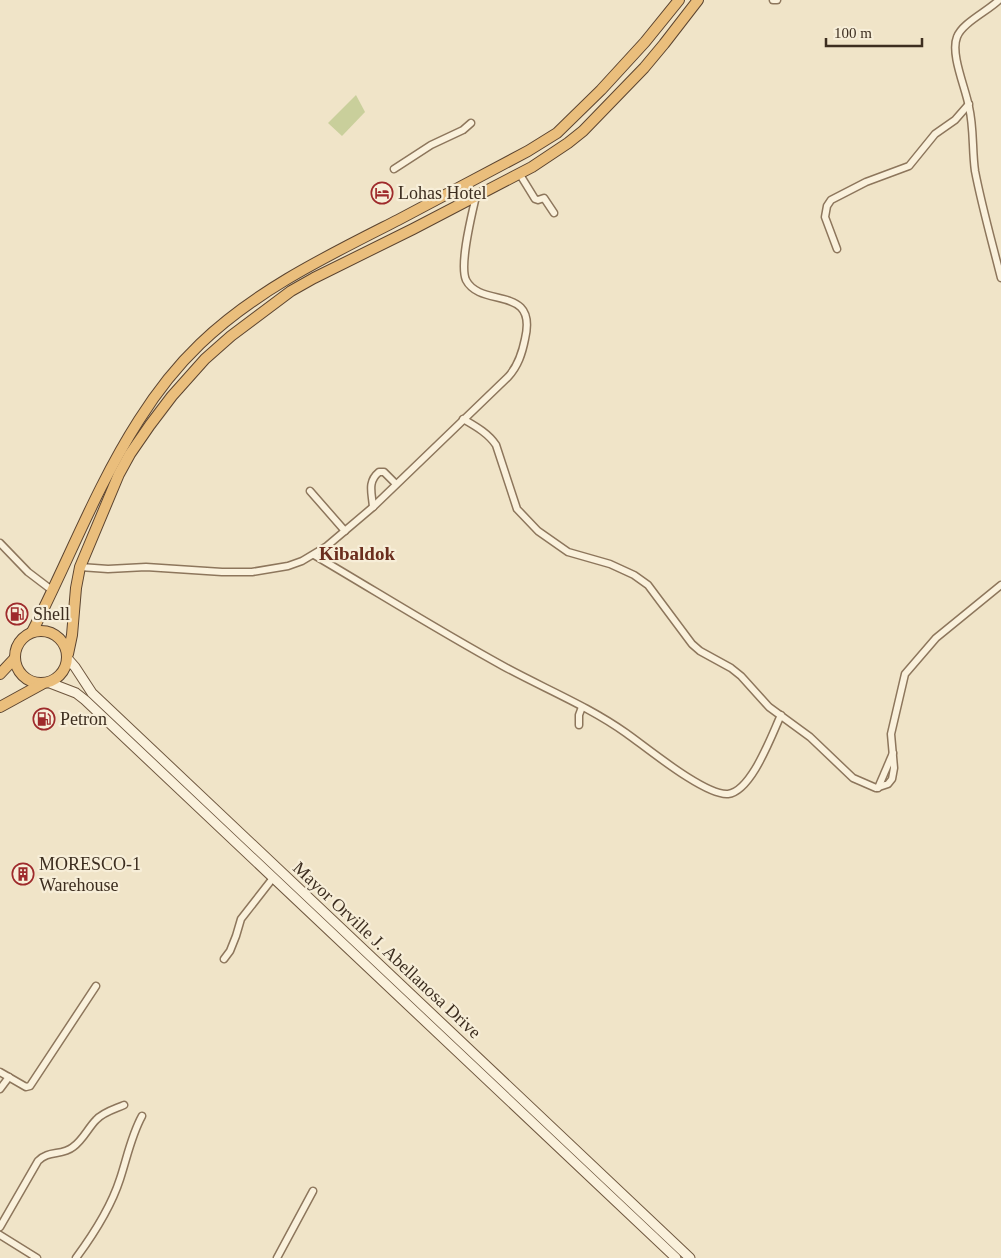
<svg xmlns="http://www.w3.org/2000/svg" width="1001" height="1258" viewBox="0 0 1001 1258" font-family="'Times New Roman',serif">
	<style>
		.pitch { fill: #c9cf9b }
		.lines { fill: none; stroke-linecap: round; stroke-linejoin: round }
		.minor-casing { stroke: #8d765c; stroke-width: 9 }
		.secondary-casing { stroke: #6f573f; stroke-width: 11 }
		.trunk-casing { stroke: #5b4430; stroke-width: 12 }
		.minor { stroke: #faf1dc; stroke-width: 6 }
		.secondary { stroke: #faf1dc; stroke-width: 9 }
		.trunk { stroke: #eabe7c; stroke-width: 10 }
		.labels { text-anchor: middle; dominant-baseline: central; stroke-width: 4.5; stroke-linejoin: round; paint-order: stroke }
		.poi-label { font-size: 18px; fill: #3d2e20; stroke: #f7eed8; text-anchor: start }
		.street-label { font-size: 18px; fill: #3d2e20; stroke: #f7eed8 }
		.neighbourhood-label { font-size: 19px; font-weight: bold; fill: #6b2e1e; stroke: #f7eed8 }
	</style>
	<rect width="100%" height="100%" fill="#f0e4c8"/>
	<polygon class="pitch" points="356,95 365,112 342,136 328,123"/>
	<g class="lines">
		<g class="minor-casing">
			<g id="minor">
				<polyline points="773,0 777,0"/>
				<path d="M999,0C988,11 962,23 957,37C950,54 966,89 969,107C974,128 972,150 975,171C982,207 992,242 1001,278"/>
				<polyline points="394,169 431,145 463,130 471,123"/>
				<polyline points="519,173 535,199 538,200 544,198 554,213"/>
				<polyline points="837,249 825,217 827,206 831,200 866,182 909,166 935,134 955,120 969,104"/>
				<path d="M463,419C475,426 488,433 496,445L517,509L538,531L568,552L610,564L634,575L648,585L692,644L700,651L731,668L741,676L769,707L810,737L853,778L876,788L888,784L892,779L894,768L891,734L905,674L936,638L1001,585"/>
				<polyline points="310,491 345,531"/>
				<path d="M373,507C372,493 367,482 379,472H384L396,484"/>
				<polyline points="0,543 28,572 53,591"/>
				<path d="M314,555C377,592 439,631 503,666C543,688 588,706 626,733C646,747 705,796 728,794C752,791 772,734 781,715"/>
				<path d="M80,567L108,569L146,567L222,572H252L288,566L302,561L327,546L373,507L508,377C518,366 522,354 525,339C538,284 481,309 466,280C459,264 472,214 476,196"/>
				<polyline points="579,725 579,715 582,707"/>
				<polyline points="878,788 893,753"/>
				<polyline points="224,959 230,951 236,936 241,919 273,878"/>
				<polyline points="0,1072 26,1087 30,1086 96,986"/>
				<polyline points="0,1089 9,1077"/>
				<path d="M0,1227L38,1161C48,1150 62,1156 73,1147C83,1140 88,1128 96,1120C103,1112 115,1109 124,1105"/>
				<polyline points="0,1235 37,1258"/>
				<path d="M76,1258C93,1235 111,1207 120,1179C127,1158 131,1136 142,1116"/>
				<polyline points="277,1258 313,1191"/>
			</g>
		</g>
		<g class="secondary-casing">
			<g id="secondary">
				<polyline points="68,659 75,667 92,693 690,1258"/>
				<polyline points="50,683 76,693 85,700 676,1258"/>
			</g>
		</g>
		<g class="trunk-casing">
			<g id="trunk">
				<circle cx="41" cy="657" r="26"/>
				<path d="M32,632C68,562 96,487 139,420C156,393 177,366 200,344C256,290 329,255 398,220C441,197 485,174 528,151L557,133L601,90L645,42L679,0"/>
				<polyline points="68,654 72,635 76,588 80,567 119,474 130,454 150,425 172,396 205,359 231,336 291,291 314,278 413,229 532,167 568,143 583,131 644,68 664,44 698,0"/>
				<polyline points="0,674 15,658"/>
				<polyline points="0,707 42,684"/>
			</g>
		</g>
		<use href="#minor" class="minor"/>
		<use href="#secondary" class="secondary"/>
		<use href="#trunk" class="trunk"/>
	</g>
	<defs>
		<g id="hotel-ring" transform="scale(1.125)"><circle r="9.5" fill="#f7eed8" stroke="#9e2a2b" stroke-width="1.5"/><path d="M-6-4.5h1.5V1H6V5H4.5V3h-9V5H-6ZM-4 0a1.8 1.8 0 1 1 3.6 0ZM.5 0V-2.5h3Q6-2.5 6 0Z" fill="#9e2a2b"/></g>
		<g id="fuel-ring" transform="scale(1.125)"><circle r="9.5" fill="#f7eed8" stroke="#9e2a2b" stroke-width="1.5"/><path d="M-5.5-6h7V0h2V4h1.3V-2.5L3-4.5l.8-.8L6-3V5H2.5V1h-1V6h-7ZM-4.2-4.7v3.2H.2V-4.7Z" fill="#9e2a2b"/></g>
		<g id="building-ring" transform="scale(1.125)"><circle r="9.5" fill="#f7eed8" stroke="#9e2a2b" stroke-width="1.5"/><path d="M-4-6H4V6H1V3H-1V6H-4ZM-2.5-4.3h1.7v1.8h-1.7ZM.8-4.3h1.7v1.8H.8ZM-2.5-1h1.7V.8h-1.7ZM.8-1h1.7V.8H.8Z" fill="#9e2a2b"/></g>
	</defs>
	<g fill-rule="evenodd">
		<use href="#hotel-ring" x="382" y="193"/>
		<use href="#fuel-ring" x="17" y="614"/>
		<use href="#fuel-ring" x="44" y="719"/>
		<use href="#building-ring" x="23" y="874"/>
	</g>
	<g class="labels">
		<g class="poi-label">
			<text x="398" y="193">Lohas Hotel</text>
			<text x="33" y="614">Shell</text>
			<text x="60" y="719">Petron</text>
			<text x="39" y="864">MORESCO-1<tspan x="39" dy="21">Warehouse</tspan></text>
		</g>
		<g class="street-label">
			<text transform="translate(387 950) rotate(43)">Mayor Orville J. Abellanosa Drive</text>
		</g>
		<g class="neighbourhood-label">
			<text x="357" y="553">Kibaldok</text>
		</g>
	</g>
	<path d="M826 38v8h96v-8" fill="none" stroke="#3d2e20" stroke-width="2.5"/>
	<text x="834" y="38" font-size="15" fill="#3d2e20" stroke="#f7eed8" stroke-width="4" paint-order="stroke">100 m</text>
</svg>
